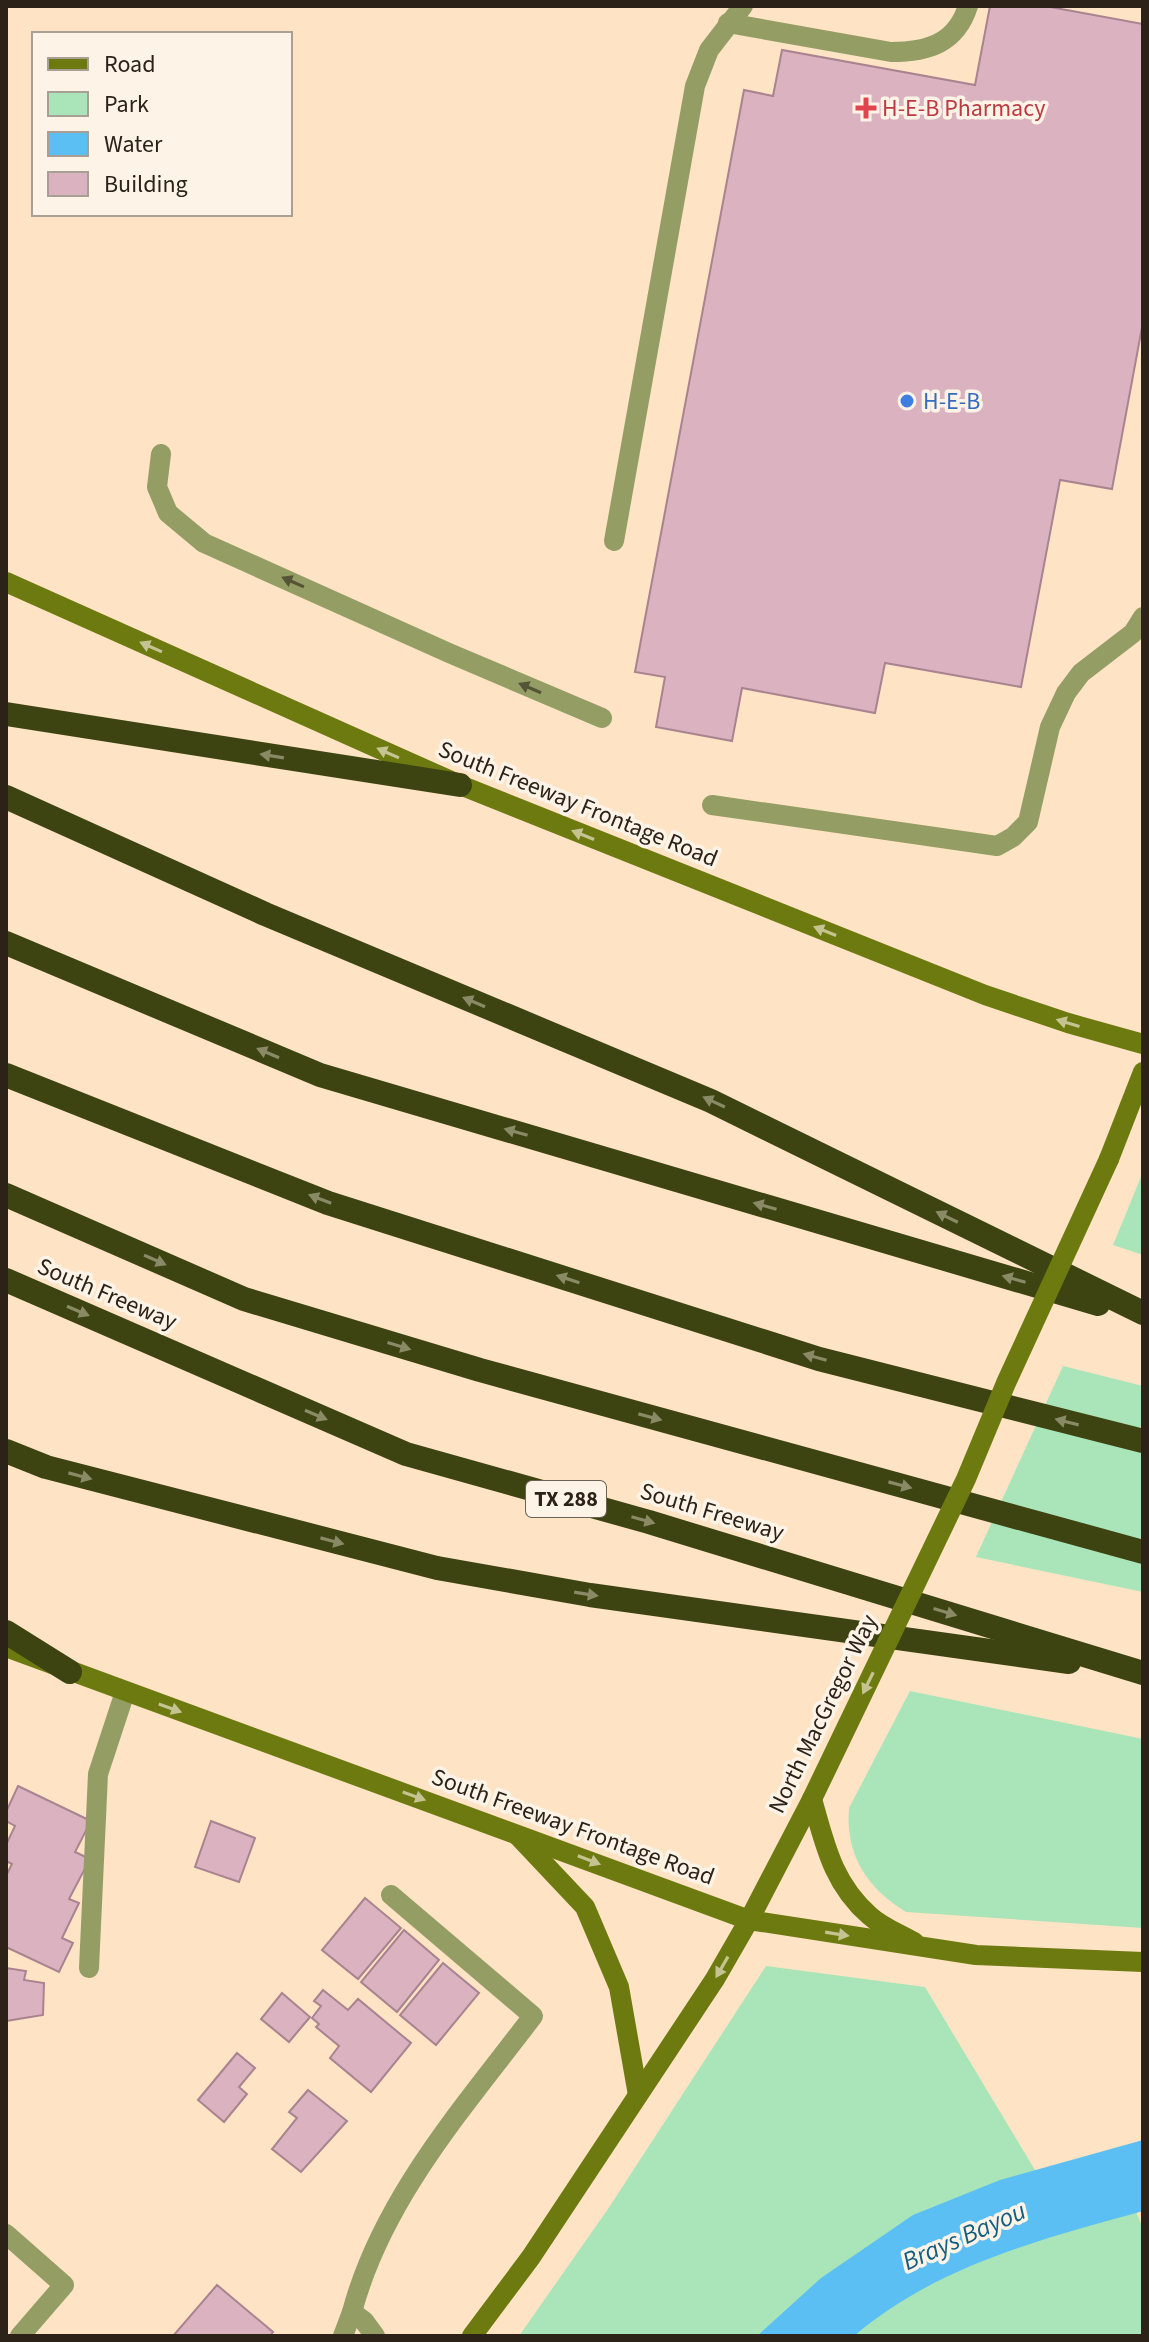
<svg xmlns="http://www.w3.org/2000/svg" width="1149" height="2342" viewBox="0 0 1149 2342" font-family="'Source Sans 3',sans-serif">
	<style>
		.green { fill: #a9e5b9 }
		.water { fill: #5cbff3 }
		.building { fill: #dbb2bf; stroke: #a9838f; stroke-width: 2 }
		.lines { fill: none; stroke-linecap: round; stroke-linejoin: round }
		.lane { stroke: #949e64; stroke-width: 20 }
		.secondary { stroke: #6d7a0f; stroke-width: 20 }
		.highway { stroke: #3d4412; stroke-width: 24 }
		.secondary-bridge { stroke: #6d7a0f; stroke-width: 20 }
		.oneway { fill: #565436 }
		.oneway2 { fill: #c4c391 }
		.oneway3 { fill: #8a8a67 }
		.health-dot { fill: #e0444e; stroke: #fef3e7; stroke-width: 3 }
		.shop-dot { fill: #3f7fe0; stroke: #fef3e7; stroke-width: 3 }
		.labels { text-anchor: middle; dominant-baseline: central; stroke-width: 7; stroke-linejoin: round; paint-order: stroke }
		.shield { fill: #fef3e7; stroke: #6b6155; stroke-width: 2 }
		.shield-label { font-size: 22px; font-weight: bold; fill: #2c2217 }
		.health-label { font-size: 24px; fill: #be3a42; stroke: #fef3e7; text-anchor: start }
		.shop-label { font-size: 24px; fill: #366cbe; stroke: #fef3e7; text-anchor: start }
		.street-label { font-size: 24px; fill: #2c2217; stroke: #fef3e7 }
		.water-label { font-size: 26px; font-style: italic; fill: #115e81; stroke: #fef3e7 }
	</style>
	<rect width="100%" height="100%" fill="#fee3c5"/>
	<g class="green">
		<polygon points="1143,1172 1143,1255 1113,1245"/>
		<polygon points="1063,1366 1143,1386 1143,1592 976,1557"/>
		<path d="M910,1691L1143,1739V1928L906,1912C867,1888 845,1855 849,1808Z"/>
		<polygon points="766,1966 925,1987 1047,2190 1122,2175 1143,2229 1143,2336 519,2336 608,2209"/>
	</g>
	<path class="water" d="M1143,2140V2211C1042,2239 936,2266 854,2336H757L821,2278L913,2215L1000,2180Z"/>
	<g class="building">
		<polygon points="990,6 1045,6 1143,24 1143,322 1112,489 1060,480 1021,687 885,663 875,713 742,688 732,741 656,727 665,677 635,672 744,90 773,96 782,50 975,85"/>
		<polygon points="18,1786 91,1821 75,1852 90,1859 69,1899 79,1903 62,1938 73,1943 59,1972 6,1947 6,1876 12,1864 6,1861 6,1845 15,1826 6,1821 6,1812"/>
		<polygon points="211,1821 255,1838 239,1882 195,1867"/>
		<polygon points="365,1898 401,1928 358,1979 322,1950"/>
		<polygon points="404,1930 439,1960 397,2012 361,1982"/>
		<polygon points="443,1963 479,1993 436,2045 400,2015"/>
		<polygon points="6,1968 26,1971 24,1980 44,1983 43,2015 6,2021"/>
		<polygon points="323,1990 348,2010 358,1999 411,2043 371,2092 330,2058 339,2046 316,2027 319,2024 312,2018 321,2006 314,2001"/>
		<polygon points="282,1993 310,2017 289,2042 261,2019"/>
		<polygon points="237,2053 255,2068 239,2087 247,2094 224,2122 198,2100"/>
		<polygon points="308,2090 347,2121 301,2172 272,2149 297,2118 289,2112"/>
		<polygon points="217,2285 273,2332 270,2336 173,2336"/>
	</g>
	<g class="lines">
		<g class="lane">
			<path d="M728,23L891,52C927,52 956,44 968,6"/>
			<polyline points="161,454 157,487 168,513 204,543 449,653 602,718"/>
			<polyline points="614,541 695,86 709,50 743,6"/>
			<polyline points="712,805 997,846 1013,837 1028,822 1050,727 1066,693 1081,673 1133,633 1143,617"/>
			<polyline points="89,1968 98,1774 125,1692"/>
			<polyline points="6,2234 64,2285 20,2336"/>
			<polyline points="343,2336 352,2312"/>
			<path d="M375,2336L364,2321L352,2312C382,2199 464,2107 533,2016L391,1895"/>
		</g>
		<g class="secondary">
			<polyline points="6,582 460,785 985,995 1068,1023 1143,1044"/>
			<polyline points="1109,1159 1143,1072"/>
			<polyline points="6,1647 749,1920 976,1955 1143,1962"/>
			<path d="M812,1799C825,1845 833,1884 870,1916C882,1927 900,1934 914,1942"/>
			<polyline points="518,1836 585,1907 619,1987 638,2095"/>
			<polyline points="472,2336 531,2257 715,1979 749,1920 812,1799"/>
		</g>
		<g class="highway">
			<polyline points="6,714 460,785"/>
			<polyline points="6,797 265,914 711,1101 1143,1313"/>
			<polyline points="6,943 320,1075 1098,1304"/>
			<polyline points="6,1075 328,1203 819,1359 1143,1441"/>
			<polyline points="6,1195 244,1299 480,1370 1143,1552"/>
			<polyline points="6,1280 406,1454 649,1522 1143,1673"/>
			<polyline points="6,1451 46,1467 437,1568 590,1595 1069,1662"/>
			<polyline points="6,1632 70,1672"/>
		</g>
		<polyline class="secondary-bridge" points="812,1799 966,1479 1006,1383 1109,1159"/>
	</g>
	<defs><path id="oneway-solid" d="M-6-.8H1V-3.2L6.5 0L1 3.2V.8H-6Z" transform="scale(2)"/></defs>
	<g class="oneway">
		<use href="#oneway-solid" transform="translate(293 582) rotate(-156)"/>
		<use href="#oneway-solid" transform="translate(530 688) rotate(-157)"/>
	</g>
	<g class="oneway2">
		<use href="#oneway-solid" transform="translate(151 647) rotate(-156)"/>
		<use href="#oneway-solid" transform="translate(388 753) rotate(-156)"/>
		<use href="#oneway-solid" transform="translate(583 835) rotate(-158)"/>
		<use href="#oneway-solid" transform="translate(825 931) rotate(-158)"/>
		<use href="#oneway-solid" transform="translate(1068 1023) rotate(-163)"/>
		<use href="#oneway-solid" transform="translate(868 1683) rotate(116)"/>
		<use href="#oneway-solid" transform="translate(170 1708) rotate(20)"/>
		<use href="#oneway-solid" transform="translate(414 1796) rotate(20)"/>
		<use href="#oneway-solid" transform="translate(589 1860) rotate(21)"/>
		<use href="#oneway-solid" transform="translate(837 1934) rotate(9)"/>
		<use href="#oneway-solid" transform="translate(722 1967) rotate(120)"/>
	</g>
	<g class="oneway3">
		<use href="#oneway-solid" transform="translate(272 756) rotate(-171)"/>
		<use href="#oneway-solid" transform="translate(474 1002) rotate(-157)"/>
		<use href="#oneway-solid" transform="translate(268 1053) rotate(-157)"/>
		<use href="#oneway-solid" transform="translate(714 1102) rotate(-155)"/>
		<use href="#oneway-solid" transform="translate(516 1132) rotate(-164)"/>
		<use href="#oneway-solid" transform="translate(320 1199) rotate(-159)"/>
		<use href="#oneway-solid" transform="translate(765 1206) rotate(-164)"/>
		<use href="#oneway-solid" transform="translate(947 1217) rotate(-154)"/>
		<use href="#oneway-solid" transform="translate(155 1260) rotate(24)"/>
		<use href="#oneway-solid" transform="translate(568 1279) rotate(-162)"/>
		<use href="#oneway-solid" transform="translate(1014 1279) rotate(-164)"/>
		<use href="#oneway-solid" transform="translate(78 1311) rotate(23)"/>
		<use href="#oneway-solid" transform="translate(399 1346) rotate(17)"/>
		<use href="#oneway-solid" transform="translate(815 1357) rotate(-164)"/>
		<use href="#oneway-solid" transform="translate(316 1415) rotate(23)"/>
		<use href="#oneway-solid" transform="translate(650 1417) rotate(15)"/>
		<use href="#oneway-solid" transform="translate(1067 1422) rotate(-166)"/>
		<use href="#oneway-solid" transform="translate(80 1476) rotate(15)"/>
		<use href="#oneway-solid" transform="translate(900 1485) rotate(15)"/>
		<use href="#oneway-solid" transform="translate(643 1520) rotate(16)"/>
		<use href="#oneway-solid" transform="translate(332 1541) rotate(15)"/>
		<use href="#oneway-solid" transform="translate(586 1594) rotate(9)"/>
		<use href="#oneway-solid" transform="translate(945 1612) rotate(17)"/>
	</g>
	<path class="health-dot" d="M862 96h8v8h8v8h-8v8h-8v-8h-8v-8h8z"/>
	<circle class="shop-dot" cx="907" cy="401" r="8"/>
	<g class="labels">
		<rect class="shield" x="526" y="1481" width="80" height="36" rx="6"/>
		<g class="shield-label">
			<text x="566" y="1499">TX 288</text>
		</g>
		<g class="health-label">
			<text x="882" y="108">H-E-B Pharmacy</text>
		</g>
		<g class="shop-label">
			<text x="923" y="401">H-E-B</text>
		</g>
		<g class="street-label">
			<text transform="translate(578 804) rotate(22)">South Freeway Frontage Road</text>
			<text transform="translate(107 1294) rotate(23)">South Freeway</text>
			<text transform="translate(712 1512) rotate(17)">South Freeway</text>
			<text transform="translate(823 1714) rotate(-64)">North MacGregor Way</text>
			<text transform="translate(573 1827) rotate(20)">South Freeway Frontage Road</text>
		</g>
		<g class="water-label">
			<text transform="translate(964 2236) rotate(-24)">Brays Bayou</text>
		</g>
	</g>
	<rect width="1149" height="2342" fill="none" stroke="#2c2217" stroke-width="16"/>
	<rect x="32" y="32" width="260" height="184" fill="#fef3e7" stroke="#aa9f94" stroke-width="2"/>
	<rect x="48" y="58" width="40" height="12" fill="#6d7a0f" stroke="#aa9f94" stroke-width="2"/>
	<text x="104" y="72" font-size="24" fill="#2c2217">Road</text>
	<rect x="48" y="92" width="40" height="24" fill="#a9e5b9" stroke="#aa9f94" stroke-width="2"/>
	<text x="104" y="112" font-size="24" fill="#2c2217">Park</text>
	<rect x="48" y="132" width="40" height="24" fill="#5cbff3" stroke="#aa9f94" stroke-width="2"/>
	<text x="104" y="152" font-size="24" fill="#2c2217">Water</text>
	<rect x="48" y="172" width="40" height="24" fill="#dbb2bf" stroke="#aa9f94" stroke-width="2"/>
	<text x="104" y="192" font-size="24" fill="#2c2217">Building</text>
</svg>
